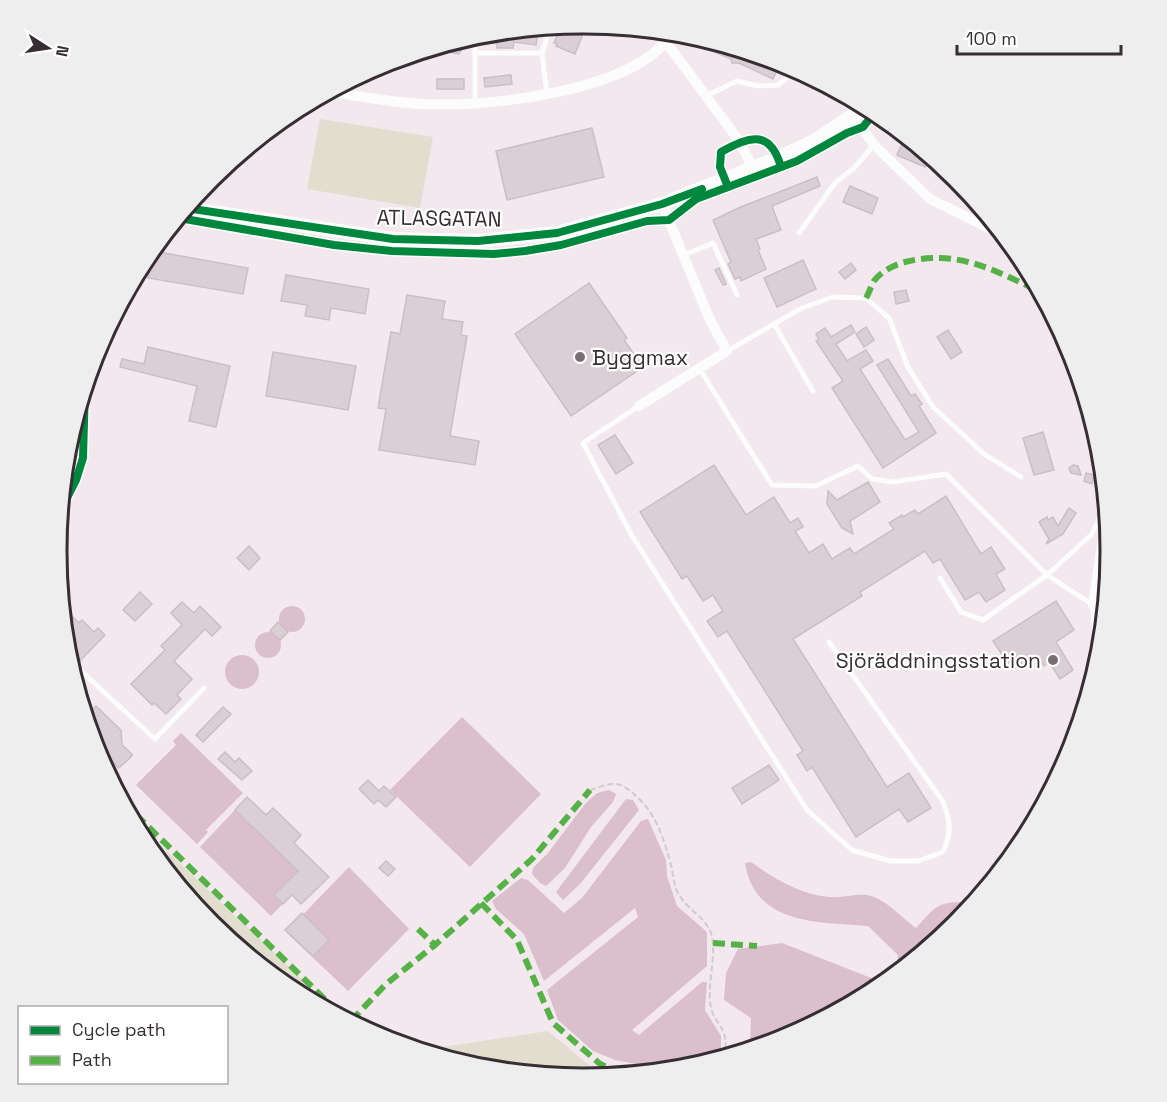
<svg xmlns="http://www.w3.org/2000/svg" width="1167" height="1102" viewBox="0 0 1167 1102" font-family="'Space Grotesk',sans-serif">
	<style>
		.green { fill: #e1ded0 }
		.water { fill: #dbbfcc }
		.building { fill: #dbcfd5; stroke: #c8c0c4; stroke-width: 1.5 }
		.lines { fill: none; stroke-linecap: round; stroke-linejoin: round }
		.path { stroke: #d0cbcd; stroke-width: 2; stroke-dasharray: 6 3; stroke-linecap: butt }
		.service { stroke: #fdfcfc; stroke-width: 5 }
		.minor { stroke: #fdfcfc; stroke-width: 10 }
		.tertiary { stroke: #fdfcfc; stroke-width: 14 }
		.quiet { stroke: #56b246; stroke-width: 6; stroke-dasharray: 12 6; stroke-linecap: butt }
		.cycleway-casing { stroke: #fff; stroke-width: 11 }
		.cycleway { stroke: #00873e; stroke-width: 8 }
		.poi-dot { fill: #786f73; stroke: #fff; stroke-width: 2 }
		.labels { text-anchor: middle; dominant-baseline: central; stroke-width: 4.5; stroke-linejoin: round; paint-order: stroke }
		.street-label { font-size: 21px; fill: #362e32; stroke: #fff }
		.poi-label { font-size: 21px; fill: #362e32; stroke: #fff; text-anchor: start }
		.rim { fill: none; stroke: #362e32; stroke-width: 3 }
	</style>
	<rect width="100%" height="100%" fill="#f2e8ed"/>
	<g class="green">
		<polygon points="320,119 433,137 420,208 307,189"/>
		<polygon points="83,394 81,459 61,501 67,448"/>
		<polygon points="131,817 340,1015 290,989 211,923 145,844"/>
		<polygon points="548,1031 602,1076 583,1078 480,1068 422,1050"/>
	</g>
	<g class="water">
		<circle cx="292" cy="619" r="13"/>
		<circle cx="268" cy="645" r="13"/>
		<circle cx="242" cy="672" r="17"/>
		<polygon points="462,717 541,794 470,867 390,790"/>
		<polygon points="181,733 243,793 206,830 208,832 197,844 136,785 176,745 173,741"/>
		<polygon points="609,790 616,794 613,802 591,827 565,868 546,886 540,883 532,874 533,868 548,853 585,804 597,793"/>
		<polygon points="247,797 319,867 271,916 200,847"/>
		<polygon points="626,799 633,800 639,810 580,884 563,900 556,892"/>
		<polygon points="648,819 666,860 667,876 677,906 707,932 707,966 632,1030 639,1035 702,982 707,982 705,1010 721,1036 721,1051 714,1059 679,1069 667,1070 615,1060 593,1051 558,1020 547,990 638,917 635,908 544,981 524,934 496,909 492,901 521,878 528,880 564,913 582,898 641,821"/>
		<path d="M1025,837L1021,844L956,924L895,974L898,955L868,926C819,922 755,926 745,863L751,862C773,878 801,895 830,897C842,898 855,894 867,895C885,898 902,918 916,928C936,907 935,902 966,902L995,875Z"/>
		<polygon points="349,867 409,929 348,991 286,932"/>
		<polygon points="782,943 884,983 876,989 785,1038 750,1049 751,1018 724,1000 726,973 738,949"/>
	</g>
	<g class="building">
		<polygon points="587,24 575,54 556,46 557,43 554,43 561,26"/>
		<polygon points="538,29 536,45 514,42 513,48 497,48 497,43 486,42 487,34"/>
		<polygon points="468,38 459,54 431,49"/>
		<polygon points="710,41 722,45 780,63 773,79 739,63 732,63 731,59 706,48"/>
		<polygon points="511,75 512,84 485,87 484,78"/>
		<rect x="437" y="79" width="27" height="10"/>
		<polygon points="592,128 604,177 507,200 496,151"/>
		<polygon points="905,137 930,157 925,167 897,155"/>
		<polygon points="817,177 820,186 772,206 781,230 756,239 760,249 758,250 766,269 741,281 740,277 735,279 728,264 731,262 713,220 741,207"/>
		<polygon points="850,186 878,198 872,214 843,202"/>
		<polygon points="153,251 248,268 243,294 148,278"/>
		<polygon points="803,260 816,289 777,307 764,278"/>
		<polygon points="851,263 856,270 845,279 839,272"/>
		<polygon points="719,268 726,284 723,285 715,270"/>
		<polygon points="286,275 369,289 365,314 331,308 329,320 305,316 307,305 281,301"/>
		<polygon points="589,283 627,338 624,340 643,367 571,416 515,334"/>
		<polygon points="906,290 909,301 896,304 894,292"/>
		<polygon points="407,295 445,301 442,319 463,322 461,335 467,336 450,436 479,441 475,465 379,450 386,409 378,408 391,332 400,334"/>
		<polygon points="851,325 855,332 836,344 847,361 866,350 873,361 860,369 905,440 919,432 877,365 888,359 911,396 915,394 922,404 919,406 936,433 883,468 832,388 843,381 816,341 819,339 816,334 825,328 831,337"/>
		<polygon points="866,327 874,340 864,347 856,334"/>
		<polygon points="948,330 962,352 951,359 937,337"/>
		<polygon points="148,347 230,366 216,427 189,421 197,386 120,367 122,359 144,364"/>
		<polygon points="273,352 356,366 348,410 266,396"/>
		<polygon points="1043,432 1054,470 1034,475 1023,438"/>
		<polygon points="615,435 633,463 616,474 598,445"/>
		<polygon points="714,465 746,515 774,497 790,523 798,518 803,527 795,531 809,553 823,544 832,559 850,548 854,554 894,529 889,523 902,515 903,517 915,510 918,514 946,496 981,554 991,547 1005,569 996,574 1005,590 986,602 979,592 965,600 940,559 933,563 925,551 860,592 862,596 793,639 887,787 909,773 931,808 908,822 899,809 856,837 812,767 807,771 797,755 803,751 727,631 718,637 707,621 723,611 713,595 703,601 687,576 682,579 640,512"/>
		<polygon points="1073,465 1078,466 1081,475 1071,473 1069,468"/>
		<polygon points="1086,473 1094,475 1092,484 1084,481"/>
		<polygon points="868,482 880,502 850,521 853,534 842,528 827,504 828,491 837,500"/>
		<polygon points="1069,508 1076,513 1063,534 1046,544 1049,539 1039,522 1047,517 1048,520 1053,517 1058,526"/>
		<polygon points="249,546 260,558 249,570 237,558"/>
		<polygon points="140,592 152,604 135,621 123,610"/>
		<polygon points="1056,601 1074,630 1056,642 1073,670 1060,679 1049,662 1044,666 1036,655 1012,670 993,641"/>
		<polygon points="182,602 194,613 200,606 221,627 212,636 205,629 174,661 192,679 177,695 181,699 166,714 154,703 152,705 131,684 165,650 161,646 182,625 171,613"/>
		<polygon points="69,613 79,623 82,620 94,632 98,628 105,635 78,663 66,651 63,619"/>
		<polygon points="278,622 288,632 280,640 270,631"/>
		<polygon points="96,706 121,730 122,745 132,754 132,756 119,768 94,743 87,722 93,716 89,713"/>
		<polygon points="223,707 231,714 203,742 196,735"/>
		<polygon points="225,752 235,762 234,763 239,758 252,771 242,780 218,759"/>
		<polygon points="769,765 779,780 742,804 732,788"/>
		<polygon points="368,780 379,791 384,786 396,797 386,807 378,800 374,804 359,789"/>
		<polygon points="247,797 266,815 273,808 301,835 294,843 329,877 301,904 292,895 283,904 274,895 298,871 235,810"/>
		<polygon points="386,861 395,869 388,876 379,868"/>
		<polygon points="302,913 329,940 313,956 285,930"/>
	</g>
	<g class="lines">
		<g class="path">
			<path d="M590,790C598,788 608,783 617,784C623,785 631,791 636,796C657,814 665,842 672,869C673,876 674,884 677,891C685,909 705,916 711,933C717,952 708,981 710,1001C712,1027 731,1024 724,1056"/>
			<polyline points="617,1075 617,1073 625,1074"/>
		</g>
		<g class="service">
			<polyline points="475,36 475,103"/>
			<polyline points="475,53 542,53"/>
			<polyline points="547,94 542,53 550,27"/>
			<polyline points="706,96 737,81 758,86 778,85 796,70"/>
			<polyline points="799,233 835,183 854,168 874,145"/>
			<polyline points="684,255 713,243 737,295"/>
			<polyline points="774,324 813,391"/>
			<polyline points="727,351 802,308 833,297 866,298 889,318 908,367 933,407 984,454 1021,477"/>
			<polyline points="699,368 772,485 816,486 858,466 872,479 893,482 946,474 1047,575 1093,605 1095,649 1099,658"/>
			<path d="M639,406L583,443L632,536L807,810L852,850L890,861H918L943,852C952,831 951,821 942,800L829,642"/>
			<polyline points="940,578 961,612 983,620 1047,575 1091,535 1106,506"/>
			<polyline points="70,663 81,671 155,739 204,688"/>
		</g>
		<g class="minor">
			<polyline points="666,42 740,142 753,168"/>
			<path d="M330,92C360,96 390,102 420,104C482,108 639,92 671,33"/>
			<polyline points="854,116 874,145 930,199 1003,235"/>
			<polyline points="639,406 727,351 710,320 662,204"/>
			<polyline points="1104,614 1093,605 1107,511"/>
		</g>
		<polyline class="tertiary" points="186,208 393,239 478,241 557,233 662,204 778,158 814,141 865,107"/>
		<g class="quiet">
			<path d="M866,298C869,293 871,286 874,281C880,272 896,264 905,262C958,249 993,270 1039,291"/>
			<polyline points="91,369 119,308"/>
			<polyline points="123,802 343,1017"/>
			<polyline points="481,903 517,940 553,1023 599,1063 617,1073"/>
			<polyline points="418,929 435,945 532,859 590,790"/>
			<polyline points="713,943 757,946"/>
			<polyline points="351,1021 385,985 435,945"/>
		</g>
		<g class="cycleway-casing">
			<g id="cycleway">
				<path d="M728,187L720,167L721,152C749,136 770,129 781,167"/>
				<polyline points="186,208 393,239 478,241 557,233 662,204 702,189"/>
				<polyline points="179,218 334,245 392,251 494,254 525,251 561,245 647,221 669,220 696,199 797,161 847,133 863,127 875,112"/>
				<polyline points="61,510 76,480 83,458 85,387"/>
			</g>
		</g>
		<use href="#cycleway" class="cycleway"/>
	</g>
	<g class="poi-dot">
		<circle cx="580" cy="357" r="6"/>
		<circle cx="1053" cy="660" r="6"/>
	</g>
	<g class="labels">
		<g class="street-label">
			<text transform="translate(439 218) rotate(1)">ATLASGATAN</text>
		</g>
		<g class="poi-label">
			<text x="592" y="357">Byggmax</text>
			<text x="1041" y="660" text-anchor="end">Sjöräddningsstation</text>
		</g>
	</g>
	<path d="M0 0H1167V1102H0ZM583 34H584A516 516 0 0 1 1100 550V552A516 516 0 0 1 584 1068H583A516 516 0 0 1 67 552V550A516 516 0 0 1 583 34Z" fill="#efeeef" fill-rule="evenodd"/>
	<path class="rim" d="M583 34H584A516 516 0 0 1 1100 550V552A516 516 0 0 1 584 1068H583A516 516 0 0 1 67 552V550A516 516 0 0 1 583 34Z"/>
	<rect x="18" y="1006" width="210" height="78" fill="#ffffff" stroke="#afabad" stroke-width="1.5"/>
	<rect x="30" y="1026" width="30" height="9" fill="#00873e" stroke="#afabad" stroke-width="1.5"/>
	<text x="72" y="1036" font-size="18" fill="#362e32">Cycle path</text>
	<rect x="30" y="1056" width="30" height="9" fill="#56b246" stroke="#afabad" stroke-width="1.5"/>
	<text x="72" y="1066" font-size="18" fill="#362e32">Path</text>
	<g transform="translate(48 48) rotate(102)" stroke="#ffffff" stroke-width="4.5" paint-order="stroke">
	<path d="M0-4.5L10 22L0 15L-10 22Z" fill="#362e32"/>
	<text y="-9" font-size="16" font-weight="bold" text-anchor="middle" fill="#362e32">N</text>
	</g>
	<path d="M957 45v9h164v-9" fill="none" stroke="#362e32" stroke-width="3"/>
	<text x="966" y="45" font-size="18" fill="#362e32" stroke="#ffffff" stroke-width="4.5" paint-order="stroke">100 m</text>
</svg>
